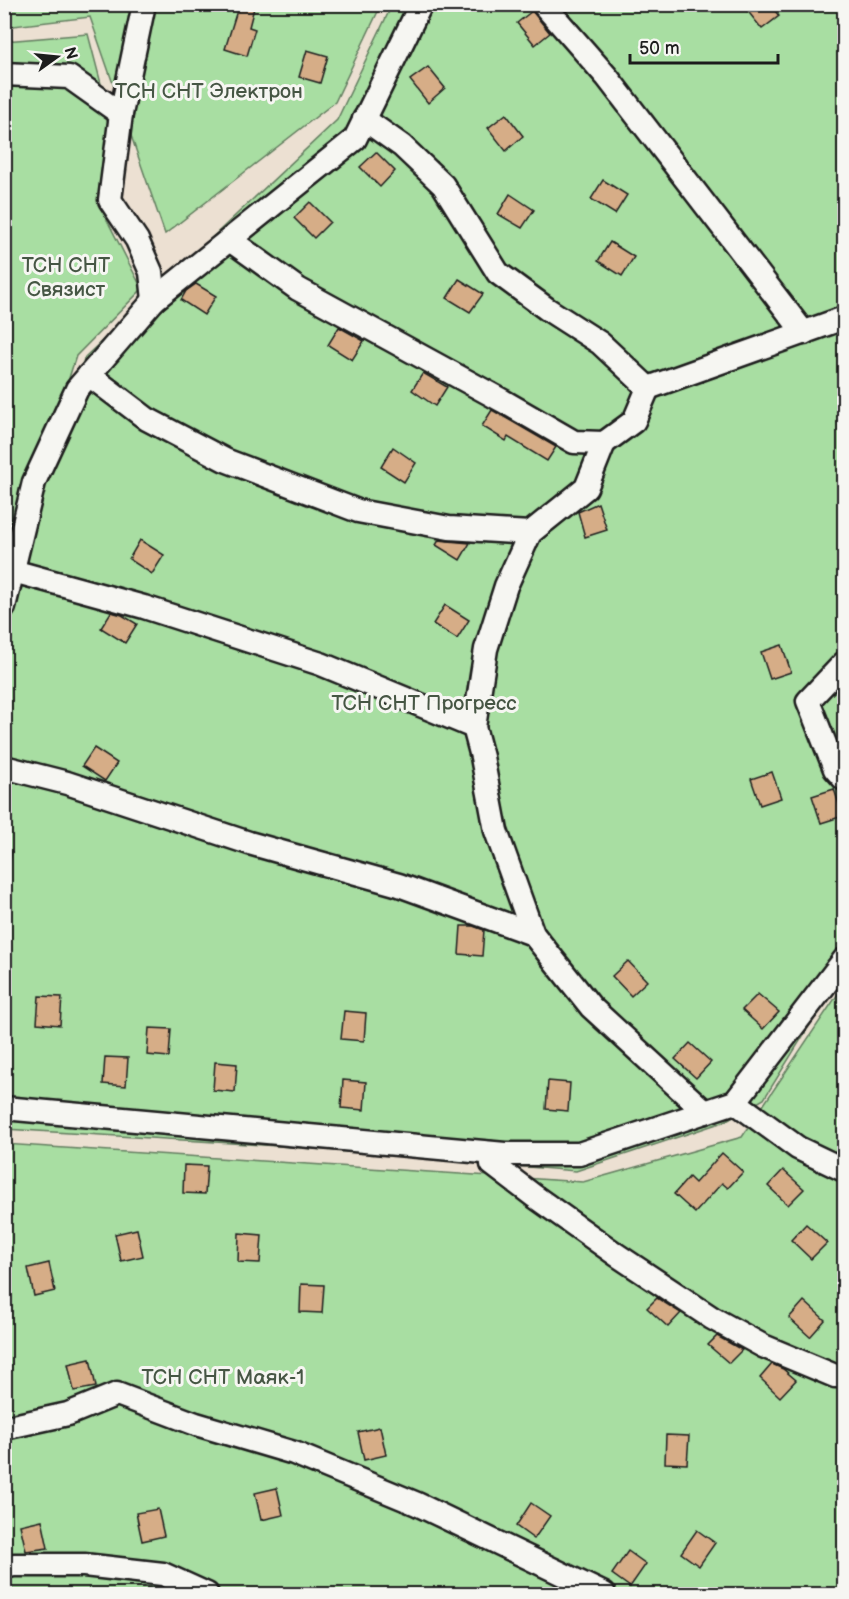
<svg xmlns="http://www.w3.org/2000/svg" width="849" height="1599" viewBox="0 0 849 1599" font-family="'Balsamiq Sans',sans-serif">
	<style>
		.green { fill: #a8dea2; stroke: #627d5f; stroke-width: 1.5 }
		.building { fill: #d6ad87; stroke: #1c1c1c; stroke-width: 1.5 }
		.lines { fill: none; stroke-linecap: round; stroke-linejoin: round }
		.minor-casing { stroke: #1c1c1c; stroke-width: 27 }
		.minor { stroke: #f6f6f2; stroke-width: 22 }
		.labels { text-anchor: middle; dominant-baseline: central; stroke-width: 6; stroke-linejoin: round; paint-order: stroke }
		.park-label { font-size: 21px; fill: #465644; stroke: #f6f6f2 }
	</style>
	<rect width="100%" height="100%" fill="#ece0d2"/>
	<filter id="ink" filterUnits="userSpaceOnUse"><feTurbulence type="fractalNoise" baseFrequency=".0167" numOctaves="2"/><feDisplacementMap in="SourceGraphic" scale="12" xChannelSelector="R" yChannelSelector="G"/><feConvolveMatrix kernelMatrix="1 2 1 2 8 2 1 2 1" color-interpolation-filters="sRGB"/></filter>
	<g filter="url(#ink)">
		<g class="green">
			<polygon points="798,4 804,9 806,5 844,5 844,970 764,1099 723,1122 576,1171 278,1146 5,1129 4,887 12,852 4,851 5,41 88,34 110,118 101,208 142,289 76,356 44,457 85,357 337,120 392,5"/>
			<polygon points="4,5 381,5 335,102 165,234 90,17 5,27"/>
			<polygon points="844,985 844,1594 5,1594 4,1144 583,1182 742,1137"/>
		</g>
		<g class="building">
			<polygon points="239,4 255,4 249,27 255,29 247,56 225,49"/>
			<polygon points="742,4 770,4 779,16 762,29"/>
			<polygon points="532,11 550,33 535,45 517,23"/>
			<polygon points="307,50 328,56 320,83 299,77"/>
			<polygon points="428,67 445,88 428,103 410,80"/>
			<polygon points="506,114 523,136 506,151 488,128"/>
			<polygon points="376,152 395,171 380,187 360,167"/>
			<polygon points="603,180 627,195 615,214 591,199"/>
			<polygon points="510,194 534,210 522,228 498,214"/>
			<polygon points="310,202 330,222 314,238 294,218"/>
			<polygon points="610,242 634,257 622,276 598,261"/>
			<polygon points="459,279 483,294 470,312 447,298"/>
			<polygon points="196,284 216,296 204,315 181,300 186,291"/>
			<polygon points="339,327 364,341 352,360 328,345"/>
			<polygon points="423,373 447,387 435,406 412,390"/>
			<polygon points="492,410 556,447 547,461 508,437 506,441 482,426"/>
			<polygon points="393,447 416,463 404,482 381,467"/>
			<polygon points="598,503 607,530 585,537 578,512"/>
			<polygon points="140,540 164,555 152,574 129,559"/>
			<polygon points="439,540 448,541 470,543 460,560 436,545"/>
			<polygon points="445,605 469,620 457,639 433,624"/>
			<polygon points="111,612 122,615 137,624 125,643 101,628"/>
			<polygon points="782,645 791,672 770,679 761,652"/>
			<polygon points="94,748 117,763 105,781 82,766"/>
			<polygon points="772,772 781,798 760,805 751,779"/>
			<polygon points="834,789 843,816 821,823 812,796"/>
			<polygon points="461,926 473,926 484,930 482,956 459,954"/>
			<polygon points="628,961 647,981 631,996 612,976"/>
			<polygon points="758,994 779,1012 763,1029 742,1010"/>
			<polygon points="39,996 62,997 60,1025 37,1023"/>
			<polygon points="344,1011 366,1013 364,1041 341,1039"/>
			<polygon points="149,1028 171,1029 169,1057 147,1055"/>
			<polygon points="690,1043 711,1062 696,1078 675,1059"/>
			<polygon points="105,1057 128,1058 126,1086 103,1084"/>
			<polygon points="215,1062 237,1064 235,1092 213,1090"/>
			<polygon points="343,1080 366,1082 364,1110 341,1108"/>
			<polygon points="548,1081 570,1083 568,1111 546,1109"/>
			<polygon points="722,1153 743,1172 728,1188 722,1183 695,1213 674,1194 689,1177 695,1183"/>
			<polygon points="184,1165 207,1166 205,1194 183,1193"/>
			<polygon points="783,1170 804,1189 788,1205 768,1186"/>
			<polygon points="806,1224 827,1243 811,1259 791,1240"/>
			<polygon points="137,1229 143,1256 121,1261 115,1234"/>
			<polygon points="239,1233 262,1235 260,1263 238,1262"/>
			<polygon points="49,1263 55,1291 34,1296 28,1268"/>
			<polygon points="301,1284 324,1285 322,1313 300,1312"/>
			<polygon points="657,1298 681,1313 668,1327 647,1308"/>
			<polygon points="804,1301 825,1320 810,1337 789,1318"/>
			<polygon points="717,1336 742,1350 729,1363 708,1345"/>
			<polygon points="90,1359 96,1387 74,1391 68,1364"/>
			<polygon points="772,1364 783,1369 796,1380 780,1397 760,1378"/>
			<polygon points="380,1427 386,1455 364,1460 358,1432"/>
			<polygon points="666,1435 689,1436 687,1464 665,1463"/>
			<polygon points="277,1488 283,1515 261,1520 255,1493"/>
			<polygon points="531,1503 550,1516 534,1539 516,1526"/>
			<polygon points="158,1509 164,1536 142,1541 136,1513"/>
			<polygon points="42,1520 48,1548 26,1551 20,1525"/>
			<polygon points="697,1530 715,1543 699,1566 681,1553"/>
			<polygon points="628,1551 646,1564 630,1587 612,1574"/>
		</g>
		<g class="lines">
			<g class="minor-casing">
				<g id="minor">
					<polyline points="144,4 121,114 110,200 137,240 151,272 154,300"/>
					<polyline points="543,4 607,77 804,333"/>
					<polyline points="4,74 69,77 121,114"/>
					<polyline points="230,240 298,289 503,401 574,442 604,443 634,421 648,388 600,343 547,309 498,273 443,185 402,146 364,119"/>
					<polyline points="89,375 147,419 225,460 358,511 449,528 530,533 586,488 604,443"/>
					<polyline points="648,388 844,318"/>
					<polyline points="530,533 506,586 486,649 474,727 482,757 496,831 533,934 591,1007 705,1112"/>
					<polyline points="13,571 144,607 321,664 474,727"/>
					<polyline points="4,607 34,482 77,389 154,300 355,139 421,4"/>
					<polyline points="844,663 808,701 835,769 844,779"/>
					<polyline points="4,767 67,783 249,843 399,885 533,934"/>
					<polyline points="735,1102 798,1148 844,1170"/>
					<polyline points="4,1108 505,1154 579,1154 735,1102 844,960"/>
					<polyline points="491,1153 492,1164 534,1196 617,1255 712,1318 763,1346 835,1376 844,1376"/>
					<polyline points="4,1428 68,1414 117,1394 196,1424 294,1453 417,1504 604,1594"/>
					<polyline points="4,1567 14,1565 84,1565 163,1574 207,1594"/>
				</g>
			</g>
			<use href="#minor" class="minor"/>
		</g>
	</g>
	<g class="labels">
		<g class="park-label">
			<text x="209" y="91">ТСН СНТ Электрон</text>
			<text x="66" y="265">ТСН СНТ<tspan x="66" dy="24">Связист</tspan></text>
			<text x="424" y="703">ТСН СНТ Прогресс</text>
			<text x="223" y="1377">ТСН СНТ Маяк-1</text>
		</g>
	</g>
	<rect width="849" height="1599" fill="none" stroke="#f6f6f2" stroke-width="24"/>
	<rect x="12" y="12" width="825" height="1575" fill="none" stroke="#1c1c1c" stroke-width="2" filter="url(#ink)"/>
	<g transform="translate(57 57) rotate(75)" stroke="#f6f6f2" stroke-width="4.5" paint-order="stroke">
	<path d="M0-4.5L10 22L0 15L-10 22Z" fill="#1c1c1c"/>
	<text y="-9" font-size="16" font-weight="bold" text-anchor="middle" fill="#1c1c1c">N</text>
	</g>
	<path d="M630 54v9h148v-9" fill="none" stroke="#1c1c1c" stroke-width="3"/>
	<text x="639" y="54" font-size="18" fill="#1c1c1c" stroke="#f6f6f2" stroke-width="4.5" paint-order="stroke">50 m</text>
</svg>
